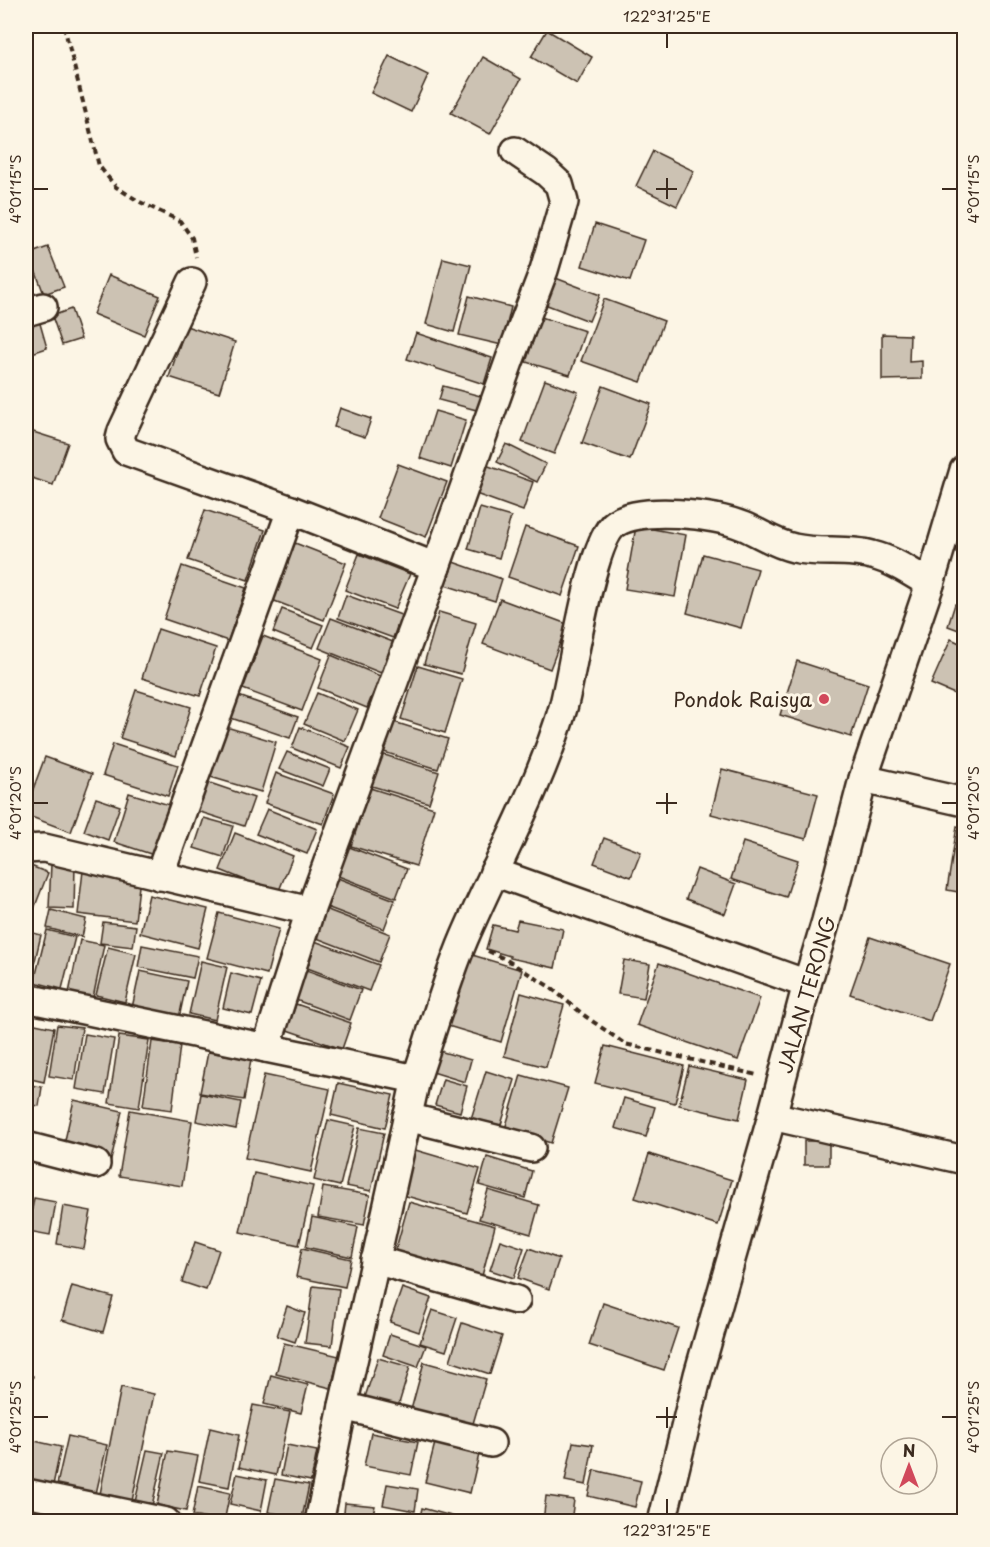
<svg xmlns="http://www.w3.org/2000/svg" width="990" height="1547" viewBox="0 0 990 1547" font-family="'Playpen Sans',sans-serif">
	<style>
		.building { fill: #ccc2b3; stroke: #3b2a1e; stroke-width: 1.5 }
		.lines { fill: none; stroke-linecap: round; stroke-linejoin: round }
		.minor-casing { stroke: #3b2a1e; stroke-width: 32 }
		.path { stroke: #3b2a1e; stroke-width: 4; stroke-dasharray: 6 4.5; stroke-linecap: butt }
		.minor { stroke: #fcf5e5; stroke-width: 27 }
		.ticks { fill: none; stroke: #3b2a1e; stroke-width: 2 }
		.poi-dot { fill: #d1495b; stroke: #fcf5e5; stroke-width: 2 }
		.labels { text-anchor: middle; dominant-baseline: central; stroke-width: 6; stroke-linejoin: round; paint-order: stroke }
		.poi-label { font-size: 20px; fill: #3b2a1e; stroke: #fcf5e5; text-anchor: end }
		.street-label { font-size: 20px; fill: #3b2a1e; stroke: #fcf5e5 }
		.neatline { fill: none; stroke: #3b2a1e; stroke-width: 2 }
		.ticks-label { font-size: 15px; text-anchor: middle; fill: #3b2a1e }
	</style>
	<rect width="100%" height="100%" fill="#fcf5e5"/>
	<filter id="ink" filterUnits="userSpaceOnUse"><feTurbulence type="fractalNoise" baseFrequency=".0167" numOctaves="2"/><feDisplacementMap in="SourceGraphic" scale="12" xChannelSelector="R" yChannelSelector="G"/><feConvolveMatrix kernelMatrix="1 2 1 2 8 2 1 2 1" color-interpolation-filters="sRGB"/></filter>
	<g filter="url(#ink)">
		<g class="building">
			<polygon points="547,30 592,57 577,84 531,57"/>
			<polygon points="389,56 428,75 411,112 371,93"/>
			<polygon points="483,57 521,79 490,134 451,113"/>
			<polygon points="653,151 694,171 677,206 636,186"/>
			<polygon points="595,224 644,240 630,281 582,266"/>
			<polygon points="48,247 64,287 44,294 29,254"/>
			<polygon points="443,258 471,265 454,332 426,324"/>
			<polygon points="109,275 160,296 144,335 93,314"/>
			<polygon points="553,277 600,295 589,321 542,303"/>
			<polygon points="469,296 511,307 502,345 459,335"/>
			<polygon points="604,299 664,321 641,382 581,361"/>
			<polygon points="71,309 81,339 62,345 52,316"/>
			<polygon points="541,317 585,331 570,375 526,362"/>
			<polygon points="39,320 47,348 26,355 26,324"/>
			<polygon points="186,326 235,342 219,393 169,377"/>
			<polygon points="416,333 492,358 484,384 407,359"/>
			<polygon points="882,334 910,335 909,362 922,361 922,379 882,380"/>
			<polygon points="545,380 578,392 554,454 522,442"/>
			<polygon points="443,386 488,398 484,412 439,400"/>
			<polygon points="603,386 651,404 630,460 582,443"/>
			<polygon points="340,408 371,419 365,437 334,427"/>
			<polygon points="435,411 466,420 451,468 420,458"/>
			<polygon points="27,430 68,443 53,485 26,476"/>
			<polygon points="506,444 546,464 537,482 497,462"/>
			<polygon points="398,464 447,482 426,537 378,518"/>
			<polygon points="483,464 533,482 523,511 473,493"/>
			<polygon points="480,508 511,517 499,558 468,549"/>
			<polygon points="205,510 265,530 248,580 188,560"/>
			<polygon points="636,526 686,535 675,597 625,589"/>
			<polygon points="525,527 579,546 562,596 508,577"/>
			<polygon points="964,530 964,546 960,544"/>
			<polygon points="295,543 346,563 324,620 272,600"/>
			<polygon points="359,554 410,574 395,609 345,590"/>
			<polygon points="703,554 758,569 741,628 687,613"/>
			<polygon points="453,562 502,579 495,601 445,585"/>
			<polygon points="182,566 246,588 228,641 164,619"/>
			<polygon points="346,595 401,615 393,638 338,618"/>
			<polygon points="500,599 567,624 550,669 483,644"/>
			<polygon points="955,604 964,608 964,632 948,626"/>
			<polygon points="282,609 323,625 313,648 273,632"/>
			<polygon points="439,612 476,623 461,674 424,664"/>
			<polygon points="331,618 393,642 381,673 319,648"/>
			<polygon points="158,629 216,648 200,696 142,678"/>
			<polygon points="263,636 322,659 302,711 243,689"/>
			<polygon points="951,639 964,645 964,698 931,684"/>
			<polygon points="331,655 380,676 367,708 318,688"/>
			<polygon points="797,661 868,684 851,737 780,715"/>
			<polygon points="418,666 462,679 445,733 401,719"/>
			<polygon points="136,690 191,707 176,756 120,738"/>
			<polygon points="317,693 358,710 345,741 304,724"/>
			<polygon points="236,695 298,717 290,738 228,717"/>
			<polygon points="394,722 448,739 438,769 384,752"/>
			<polygon points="223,726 276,742 261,792 207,776"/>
			<polygon points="300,727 350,747 341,768 292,748"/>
			<polygon points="113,744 178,765 168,796 103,775"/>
			<polygon points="287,752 330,769 323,786 279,769"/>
			<polygon points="375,752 439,772 429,803 365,784"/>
			<polygon points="45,757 92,774 71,832 26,815 26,808"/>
			<polygon points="722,769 818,794 806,839 711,814"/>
			<polygon points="276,773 334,794 323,824 265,803"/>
			<polygon points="204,781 254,798 244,826 194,810"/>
			<polygon points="370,788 434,808 416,866 351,846"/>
			<polygon points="129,793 176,807 160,857 114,842"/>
			<polygon points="96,798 120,806 108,840 84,831"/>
			<polygon points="267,809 317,829 307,854 256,834"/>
			<polygon points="204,818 233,826 223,857 194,848"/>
			<polygon points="957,826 964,828 964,893 947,890"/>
			<polygon points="235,833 293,856 278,893 220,870"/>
			<polygon points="604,838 641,852 631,877 594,863"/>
			<polygon points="743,842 798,860 786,897 731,879"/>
			<polygon points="344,845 407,869 396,898 333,874"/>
			<polygon points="26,864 48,873 30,919 26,917"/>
			<polygon points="51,864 75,865 74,909 49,908"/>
			<polygon points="697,869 736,884 725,914 686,899"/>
			<polygon points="83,871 140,877 135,921 78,914"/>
			<polygon points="335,877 395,900 384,929 324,906"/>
			<polygon points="149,895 208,909 198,948 140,933"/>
			<polygon points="320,907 390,934 379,962 309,935"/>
			<polygon points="51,910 86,919 82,937 47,928"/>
			<polygon points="219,913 279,929 267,974 207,958"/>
			<polygon points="518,920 563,929 555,968 510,958 510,956 486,949 493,925 515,930"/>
			<polygon points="103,922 136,926 133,947 100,943"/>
			<polygon points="47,930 75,937 62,989 34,982"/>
			<polygon points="26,931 41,935 30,982 26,981"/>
			<polygon points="870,937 950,964 930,1021 850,994"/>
			<polygon points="80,940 104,945 93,998 69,993"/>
			<polygon points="312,940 379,965 369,991 302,966"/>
			<polygon points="142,945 198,956 193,978 138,967"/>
			<polygon points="108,947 136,954 125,1002 96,995"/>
			<polygon points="469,954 522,970 501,1042 448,1026"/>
			<polygon points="624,960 650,964 644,998 618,994"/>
			<polygon points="201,961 227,967 215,1020 189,1014"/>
			<polygon points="659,963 760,998 738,1060 637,1025"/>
			<polygon points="304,969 361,990 350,1020 293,999"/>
			<polygon points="140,971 187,981 179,1018 132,1008"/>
			<polygon points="231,973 261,981 252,1015 223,1008"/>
			<polygon points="521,993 564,1005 546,1067 504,1056"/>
			<polygon points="296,1004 351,1023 342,1049 287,1030"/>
			<polygon points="26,1022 54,1028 44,1082 26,1078"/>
			<polygon points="57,1025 82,1028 74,1080 49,1076"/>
			<polygon points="85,1034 114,1039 105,1094 76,1089"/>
			<polygon points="119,1036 149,1040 139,1108 109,1103"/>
			<polygon points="152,1041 180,1045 172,1110 143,1106"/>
			<polygon points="605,1046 684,1066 675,1103 595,1083"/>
			<polygon points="432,1049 471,1060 465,1082 426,1070"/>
			<polygon points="208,1052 251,1059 244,1100 200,1093"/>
			<polygon points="689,1066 748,1080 739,1119 679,1105"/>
			<polygon points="486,1071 515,1080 499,1131 470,1122"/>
			<polygon points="264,1075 330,1089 311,1172 245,1158"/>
			<polygon points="521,1075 568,1088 551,1143 505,1129"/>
			<polygon points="443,1079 467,1086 460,1112 435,1105"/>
			<polygon points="338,1083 393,1095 385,1128 331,1115"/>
			<polygon points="26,1084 42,1087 39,1106 26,1104"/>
			<polygon points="201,1094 241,1102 236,1129 196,1121"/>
			<polygon points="624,1098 655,1107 646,1137 615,1128"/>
			<polygon points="74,1100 122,1111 111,1160 63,1149"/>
			<polygon points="130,1110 192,1121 182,1186 119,1176"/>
			<polygon points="328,1120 355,1126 340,1186 314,1180"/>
			<polygon points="359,1128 384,1133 371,1191 346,1186"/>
			<rect x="804" y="1141" width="25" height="24"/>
			<polygon points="412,1149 480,1169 467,1213 399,1194"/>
			<polygon points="649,1154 732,1180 718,1225 635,1198"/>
			<polygon points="487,1157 532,1171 525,1198 479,1185"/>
			<polygon points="254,1173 313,1186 299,1245 240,1232"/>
			<polygon points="323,1187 370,1195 364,1225 318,1217"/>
			<polygon points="488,1190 539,1205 531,1234 479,1219"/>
			<polygon points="34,1198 56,1202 50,1235 28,1231"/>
			<polygon points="409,1202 495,1226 482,1276 395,1252"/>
			<polygon points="63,1206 91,1211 84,1249 57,1244"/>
			<polygon points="312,1217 358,1227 352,1257 306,1247"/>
			<polygon points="500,1240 524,1248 514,1278 490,1270"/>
			<polygon points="195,1242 219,1250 206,1290 182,1282"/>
			<polygon points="302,1248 351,1259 345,1287 296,1277"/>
			<polygon points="529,1248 559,1259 549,1289 518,1278"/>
			<polygon points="72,1286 113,1297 103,1332 62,1320"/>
			<polygon points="313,1286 339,1289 332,1346 305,1343"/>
			<polygon points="402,1288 431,1298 419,1332 390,1322"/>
			<polygon points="603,1303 678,1328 664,1370 589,1345"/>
			<polygon points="287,1306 305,1313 295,1342 277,1336"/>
			<polygon points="432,1310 457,1318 446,1351 420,1343"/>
			<polygon points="462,1323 502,1336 490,1374 450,1361"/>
			<polygon points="390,1334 426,1346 418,1367 383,1355"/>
			<polygon points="284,1343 339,1356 331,1388 276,1374"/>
			<polygon points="378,1358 410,1367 398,1407 365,1397"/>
			<polygon points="424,1362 486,1379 472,1427 411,1410"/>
			<polygon points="26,1374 33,1376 26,1406"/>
			<polygon points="271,1375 308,1385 301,1413 264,1404"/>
			<polygon points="121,1387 154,1394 132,1501 100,1494"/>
			<polygon points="253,1405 290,1412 276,1475 239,1467"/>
			<polygon points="210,1428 239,1435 229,1487 199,1481"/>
			<polygon points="371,1433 418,1442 411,1475 364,1466"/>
			<polygon points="68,1436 107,1445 95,1498 56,1489"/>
			<polygon points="26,1439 61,1447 53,1485 26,1479"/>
			<polygon points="436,1439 480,1450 470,1493 425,1482"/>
			<polygon points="573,1442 593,1445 586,1485 565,1481"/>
			<polygon points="287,1445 317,1451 311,1481 281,1475"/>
			<polygon points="147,1450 164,1453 151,1510 134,1506"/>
			<polygon points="168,1451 198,1456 186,1511 157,1505"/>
			<polygon points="594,1470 641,1481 635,1507 588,1496"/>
			<polygon points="237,1474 267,1480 261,1511 230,1504"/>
			<polygon points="275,1479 309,1485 302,1518 268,1512"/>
			<polygon points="387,1484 418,1489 415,1511 383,1505"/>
			<polygon points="198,1486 230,1493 224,1522 192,1516"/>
			<polygon points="546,1496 574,1500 571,1522 543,1522"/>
			<polygon points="345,1503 375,1506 371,1522 343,1522"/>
			<polygon points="422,1508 470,1521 470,1522 419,1522"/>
		</g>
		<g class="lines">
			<g class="minor-casing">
				<g id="minor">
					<polyline points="192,282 122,431 120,439 126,451 291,510 436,567 510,359 544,270 564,202 559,184 546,172 515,151"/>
					<polyline points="26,312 43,307"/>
					<polyline points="863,779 964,802"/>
					<polyline points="26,849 44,848 310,911 266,1048 26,998"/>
					<polyline points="494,872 807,984"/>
					<polyline points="159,876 291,510"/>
					<polyline points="310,911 436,567"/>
					<polyline points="266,1048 416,1079 343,1406 319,1522"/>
					<path d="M416,1079C432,1033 445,984 464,939C497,862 539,789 563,708C573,673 590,540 616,523C642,506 714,514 743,526C760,533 775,544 794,548C819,554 847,548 872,555C893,560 912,573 930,584"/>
					<polyline points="772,1116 964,1160"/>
					<polyline points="407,1117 531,1148"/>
					<polyline points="26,1146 96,1164"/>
					<polyline points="375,1260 516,1300"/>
					<polyline points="343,1406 491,1443"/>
					<polyline points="26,1493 166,1522"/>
					<polyline points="662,1522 698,1375 772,1116 807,984 826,921 863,779 930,584 964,470"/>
				</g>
			</g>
			<g class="path">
				<polyline points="64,26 99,166 116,187 140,202 180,221 192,238 196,257"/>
				<polyline points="488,951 505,959 550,987 585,1016 625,1044 757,1075"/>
			</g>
			<use href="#minor" class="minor"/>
		</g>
	</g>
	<path class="ticks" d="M667,33V48M667,178V199M33,189H48M656,189H677M942,189H957M667,793V814M33,803H48M656,803H677M942,803H957M667,1407V1428M33,1417H48M656,1417H677M942,1417H957M667,1499V1514"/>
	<circle class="poi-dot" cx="824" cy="699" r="6"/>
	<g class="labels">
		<g class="poi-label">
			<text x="812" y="699">Pondok Raisya</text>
		</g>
		<g class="street-label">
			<text transform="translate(806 994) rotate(-74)">JALAN TERONG</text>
		</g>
	</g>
	<rect width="990" height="1547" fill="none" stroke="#fcf5e5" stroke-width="66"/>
	<g transform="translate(909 1466)"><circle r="28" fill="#fcf5e5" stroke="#afa495" stroke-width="1.5"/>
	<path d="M0-4.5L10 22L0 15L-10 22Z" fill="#d1495b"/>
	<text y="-9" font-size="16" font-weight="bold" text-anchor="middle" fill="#3b2a1e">N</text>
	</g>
	<rect x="33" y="33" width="924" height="1481" class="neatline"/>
	<g class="ticks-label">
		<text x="667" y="22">122°31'25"E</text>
		<text transform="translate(16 189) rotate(-90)" y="5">4°01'15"S</text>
		<text transform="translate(974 189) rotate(-90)" y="5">4°01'15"S</text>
		<text transform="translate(16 803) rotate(-90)" y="5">4°01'20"S</text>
		<text transform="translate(974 803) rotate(-90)" y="5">4°01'20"S</text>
		<text transform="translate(16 1417) rotate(-90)" y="5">4°01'25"S</text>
		<text transform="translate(974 1417) rotate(-90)" y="5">4°01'25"S</text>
		<text x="667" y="1536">122°31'25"E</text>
	</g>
</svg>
